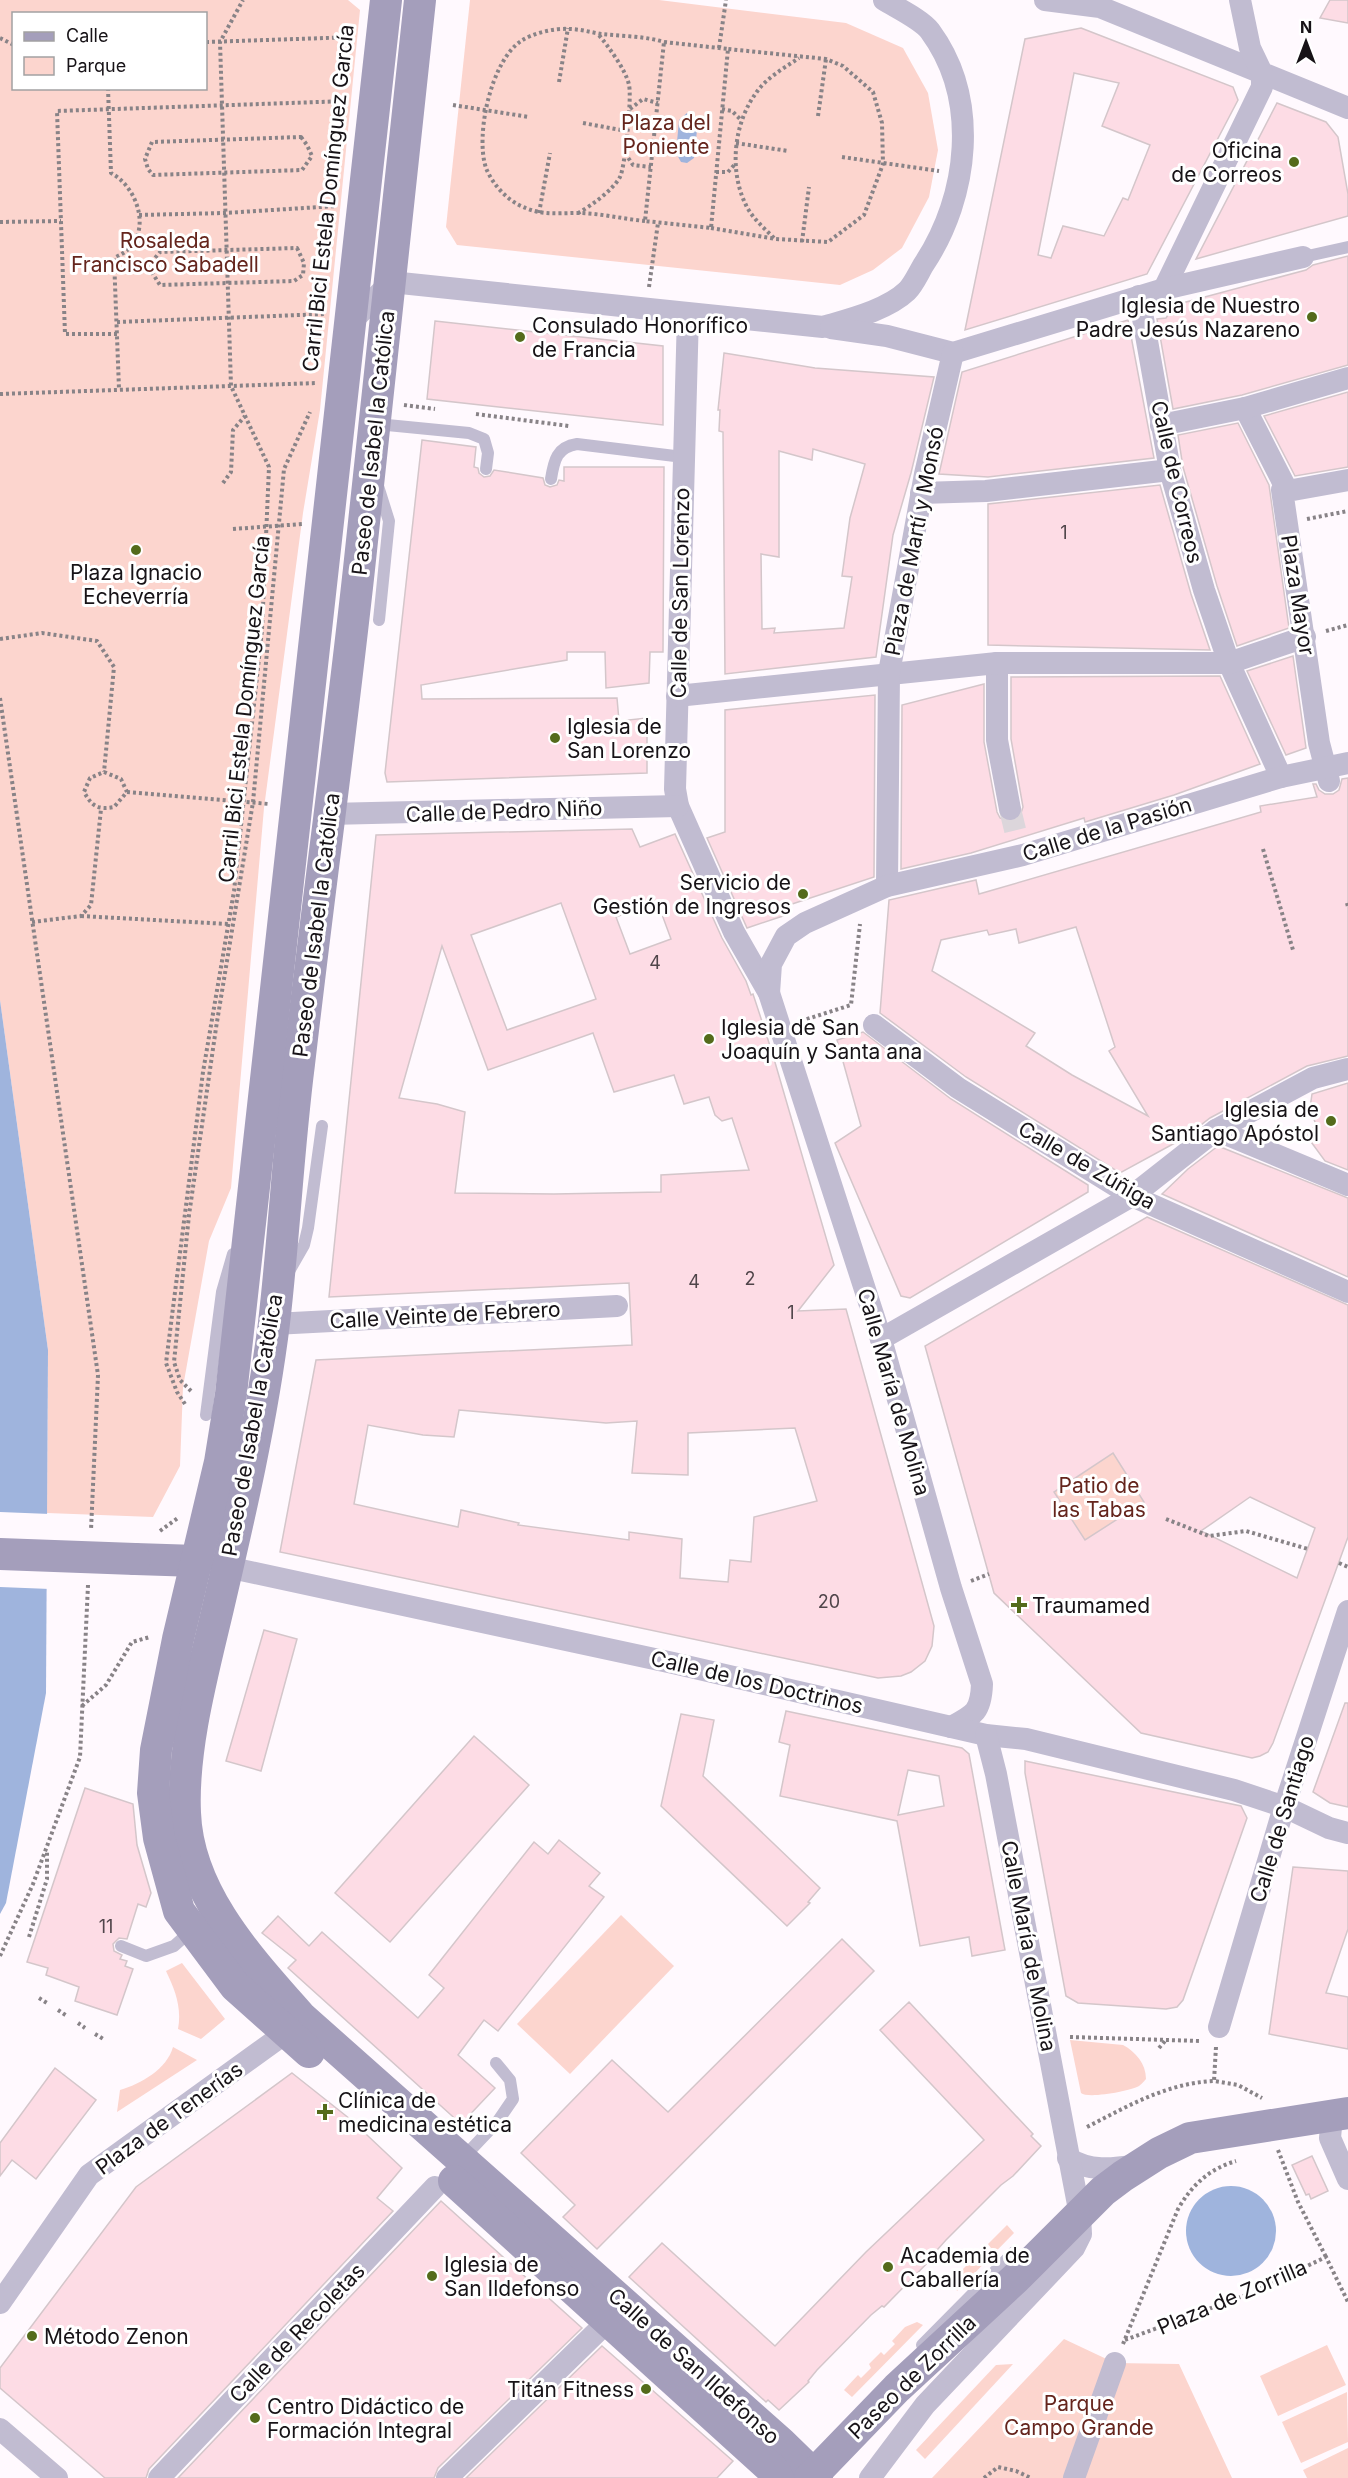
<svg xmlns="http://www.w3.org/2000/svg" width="1348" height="2478" viewBox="0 0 1348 2478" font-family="Inter,sans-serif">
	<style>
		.green { fill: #fcd5ce; fill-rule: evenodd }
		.water { fill: #9fb4dd }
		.pier { fill: #fff9fe }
		.building { fill: #fddce5; stroke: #d4c6ca; stroke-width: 1.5; fill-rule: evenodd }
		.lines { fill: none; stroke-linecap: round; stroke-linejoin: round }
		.street-tunnel { stroke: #dcd6db; stroke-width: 22; stroke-dasharray: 22 11; stroke-linecap: butt }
		.path { stroke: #888387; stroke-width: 4; stroke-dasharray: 3 3; stroke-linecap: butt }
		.lane { stroke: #c1bcd1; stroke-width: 12 }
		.street { stroke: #c1bcd1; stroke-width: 22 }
		.secondary { stroke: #a49ebb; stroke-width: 32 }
		.secondary-bridge { stroke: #a49ebb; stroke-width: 32 }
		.poi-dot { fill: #546b1b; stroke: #fff; stroke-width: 2 }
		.labels { text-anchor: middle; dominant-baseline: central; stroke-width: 6; stroke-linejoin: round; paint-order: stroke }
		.number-label { font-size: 18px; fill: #50454a }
		.park-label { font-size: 21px; fill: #65251d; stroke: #fff }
		.poi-label { font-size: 21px; fill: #171317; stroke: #fff; text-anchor: start }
		.street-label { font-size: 21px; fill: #171317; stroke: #fff }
	</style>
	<rect width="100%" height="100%" fill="#fff9fe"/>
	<g class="green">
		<path d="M0,0H348L360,10L320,410L303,513L264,808L231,1188L209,1241L183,1387L180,1466L153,1517L47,1513L48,1350L0,1000ZM14,14H206V88H14Z"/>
		<polygon points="470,0 659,0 846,23 903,48 928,93 938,150 929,197 902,248 873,270 840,285 457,245 446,227"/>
		<polygon points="1113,1453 1144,1502 1085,1540 1054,1492"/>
		<polygon points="621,1915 674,1966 570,2074 517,2024"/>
		<path d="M182,1963L225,2019L201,2039L178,2029C182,2007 175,1990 166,1971Z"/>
		<path d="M1070,2040L1123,2045C1136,2052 1146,2064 1146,2079C1144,2081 1142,2084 1139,2086C1130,2091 1088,2099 1081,2093Z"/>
		<path d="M173,2047L197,2060L117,2112L120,2090C141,2084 167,2069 173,2047Z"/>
		<polygon points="1007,2225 1014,2233 957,2291 954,2282 957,2275 975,2257 979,2260 991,2248 988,2244"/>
		<polygon points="917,2322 923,2325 852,2397 844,2390 858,2375 861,2378 871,2368 869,2364 881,2352 884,2355 895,2344 892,2341 905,2327"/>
		<polygon points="1064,2339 1115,2363 1179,2364 1232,2478 932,2478"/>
		<polygon points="1327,2345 1346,2385 1278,2416 1260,2376"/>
		<polygon points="1013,2364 925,2459 916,2450 996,2365"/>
		<polygon points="1347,2392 1348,2442 1301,2463 1282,2422"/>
		<polygon points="1348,2448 1348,2478 1307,2478 1303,2470"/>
	</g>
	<g class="water">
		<polygon points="687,113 695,116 698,121 694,158 687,163 681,162 676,153 679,120"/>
		<polygon points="0,1000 48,1350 46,1693 6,1903 0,1914"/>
		<circle cx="1231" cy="2231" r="45"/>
	</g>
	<polygon class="pier" points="0,1512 50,1514 50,1589 0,1587"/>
	<g class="building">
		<polygon points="1330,0 1348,0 1348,23 1320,18"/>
		<path d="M1081,28L1233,87L1238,100L1147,274L965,330L1025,39ZM1074,73L1119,83L1102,126L1150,145L1128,200L1123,198L1104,236L1063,226L1051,258L1038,255Z"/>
		<polygon points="1277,103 1326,122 1338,137 1348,194 1348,216 1196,259"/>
		<polygon points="1348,256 1348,365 1242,395 1173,409 1157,319 1166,318 1175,305 1306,270 1313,265"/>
		<polygon points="1128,320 1154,458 988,477 939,474 962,372"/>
		<polygon points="435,321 663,346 663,425 427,399"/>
		<path d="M724,353L815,368L934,377L911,473L893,535L876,657L725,674L723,432L719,431L720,410H718ZM813,449L865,464L850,518L842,576L852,577L844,628L774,633L775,628L762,629L761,554L779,557V451L812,460Z"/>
		<polygon points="1348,392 1348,467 1295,476 1264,416"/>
		<polygon points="1238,423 1269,485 1289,628 1237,646 1217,586 1183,467 1178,435"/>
		<polygon points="422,440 476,447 474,467 478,468 479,473 484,477 490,476 494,470 543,478 545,485 550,487 557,485 559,480 564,481 564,467 664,467 663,652 650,652 649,683 606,688 605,652 567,652 567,660 421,685 422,699 617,698 619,721 647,718 647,773 387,782 385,773"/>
		<polygon points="1160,485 1191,594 1210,650 988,645 988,504"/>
		<polygon points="1293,656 1306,748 1286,755 1247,671"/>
		<polygon points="1220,676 1260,764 1174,795 1085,822 1084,818 971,853 901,869 902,705 984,684 984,742 997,812 1000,818 1012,822 1019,819 1023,807 1011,739 1011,677"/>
		<polygon points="875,695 874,877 780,908 783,916 747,928 707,838 725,832 725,710"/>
		<path d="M1348,778V1056L1307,1066L1210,1118L1184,1138L1120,1173L966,1077L880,1013L889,900L976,880L979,894L1261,812L1260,806L1317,797L1313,784H1316L1319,790L1325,794H1333L1339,790L1342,779ZM1076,927L1115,1047L1109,1051L1148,1116L1072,1075L1026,1046L1035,1033L932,971L941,940L987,930L989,935L1016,929L1019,943Z"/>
		<path d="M632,829L640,847L675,834L722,938L746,981L751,995L753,994L772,1052L834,1265L798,1311L846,1309L934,1626L932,1646L925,1661L911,1672L901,1676L878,1678L280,1552L316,1360L632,1345L629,1283L329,1297L376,835ZM657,901L671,939L630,954L616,917ZM561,903L596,999L507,1030L471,935ZM442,946L488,1070L593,1033L614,1092L674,1075L684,1104L709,1097L715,1115L722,1121L732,1118L749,1170L661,1175V1192L554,1194L455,1193L465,1112L437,1104L399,1098ZM459,1410L606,1423L637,1421L632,1473L688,1475V1433L795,1428L817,1501L754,1517L751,1562L730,1560L728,1582L680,1578L682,1539L629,1532V1540L518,1525L519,1523L461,1510L458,1527L354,1504L368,1425L423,1435L454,1437Z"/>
		<polygon points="863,1032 951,1099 1088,1185 1088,1192 910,1298 901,1296 835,1143 861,1126 837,1040"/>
		<polygon points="1348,1083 1348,1170 1325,1161 1306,1135 1316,1125 1310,1108 1312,1094"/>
		<polygon points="1218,1146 1348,1198 1348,1277 1162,1194 1188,1169"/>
		<path d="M1147,1217L1348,1305V1537L1273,1743L1268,1752L1260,1756L1252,1758L1141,1733L994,1593L925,1346ZM1113,1453L1144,1502L1085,1540L1054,1492ZM1250,1497L1315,1528L1297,1578L1201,1531Z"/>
		<polygon points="264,1630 297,1639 261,1771 226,1761"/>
		<polygon points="1345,1703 1348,1703 1348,1807 1330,1803 1313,1792"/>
		<path d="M786,1711L962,1748L969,1754L1005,1950L972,1956L969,1937L920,1946L897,1821L780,1796L790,1745L779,1742ZM908,1770L939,1776L944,1806L898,1815Z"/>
		<polygon points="681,1714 714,1720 703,1776 820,1888 808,1902 810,1903 787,1926 661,1806"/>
		<polygon points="474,1736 529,1785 390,1942 335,1893"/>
		<polygon points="1025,1761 1241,1806 1247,1818 1183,2000 1177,2007 1166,2009 1078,2003 1066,1996 1025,1773"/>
		<polygon points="85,1788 133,1804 137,1845 151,1893 146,1907 138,1904 127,1939 119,1938 113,1944 114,1951 122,1955 120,1959 127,1961 125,1966 133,1969 117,2015 75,2001 79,1987 46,1975 48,1968 27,1962"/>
		<polygon points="559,1840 600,1873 589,1886 604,1897 498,2031 484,2020 458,2055 495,2088 461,2124 288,1968 296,1960 262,1933 278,1916 309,1946 322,1932 418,2018 444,1988 429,1975 534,1842 548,1854"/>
		<polygon points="1293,1867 1348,1871 1348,1929 1326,1993 1348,1997 1348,2049 1269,2034"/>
		<polygon points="842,1939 874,1971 597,2249 563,2217 575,2205 521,2153 612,2060 668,2112"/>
		<polygon points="909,2002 1033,2134 1031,2136 1041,2146 1013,2176 1001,2185 946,2240 937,2250 938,2252 884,2307 882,2306 871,2315 817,2370 808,2381 809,2382 779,2410 768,2400 766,2402 629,2277 662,2243 775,2346 866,2252 984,2140 880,2030"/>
		<polygon points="55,2068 96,2100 36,2179 12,2160 0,2176 0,2143"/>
		<polygon points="292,2073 350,2119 402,2168 377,2198 393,2211 149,2469 146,2478 105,2478 0,2388 0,2368 136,2187"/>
		<polygon points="1312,2156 1328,2191 1311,2199 1309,2194 1306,2195 1292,2165"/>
		<polygon points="441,2201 582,2328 438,2468 434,2478 178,2478"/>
		<polygon points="602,2346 733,2461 717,2478 466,2478"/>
	</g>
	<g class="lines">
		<polyline class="street-tunnel" points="1010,809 1017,838"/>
		<g class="path">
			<polyline points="0,38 14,45"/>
			<polyline points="206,42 355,37"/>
			<polygon points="664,42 728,49 711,228 645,221"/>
			<polyline points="719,48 726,0"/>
			<polyline points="559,82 568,28"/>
			<path d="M108,88L111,173C134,185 149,221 133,244C128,251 122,254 114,258L119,389"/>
			<polyline points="453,105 529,117"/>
			<polyline points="630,109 643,99 658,103"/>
			<polyline points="722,109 732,111 741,120"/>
			<polyline points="818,116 826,59"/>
			<polyline points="583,123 626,131"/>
			<polygon points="301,137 307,145 312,156 302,170 153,175 148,169 145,159 152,142"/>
			<polyline points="736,143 788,151"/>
			<polyline points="625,153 633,165 651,167"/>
			<polyline points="842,157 939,171"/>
			<polyline points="716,172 728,172 736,163"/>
			<polyline points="539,213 550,153"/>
			<path d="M578,213C591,206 613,190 620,177C625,168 632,97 629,85C626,70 608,46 598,34"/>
			<polyline points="139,215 225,213 336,206"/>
			<path d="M645,221C623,219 599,213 577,213C554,213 541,216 519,205C505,198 492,183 486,168C475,135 491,61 521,41C533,33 554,28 569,29C579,29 590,32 601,34C621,36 644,36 664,42"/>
			<polyline points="0,222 61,221"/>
			<polyline points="711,228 776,239 828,242 864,215 883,164 882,123 873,92 843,66 826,59 728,49"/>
			<path d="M774,238C763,227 751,217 745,203C729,169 734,123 756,93C766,78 784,68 799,58"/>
			<polyline points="802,242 809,187"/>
			<polygon points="297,248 304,263 303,275 294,281 160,285 151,271 155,258 160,252"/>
			<polyline points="649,287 658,223"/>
			<polyline points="117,322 326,314"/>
			<polyline points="117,334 65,334 57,111 348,101"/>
			<polyline points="0,394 317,383"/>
			<polyline points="404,405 435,409"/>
			<polyline points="476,414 569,426"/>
			<polyline points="223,483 231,472 233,430 245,416"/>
			<polyline points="1307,519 1348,511"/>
			<polyline points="233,529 302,524"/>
			<polyline points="1326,631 1348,625"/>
			<polyline points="0,639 42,633 97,641 114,667 104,772"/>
			<polyline points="0,698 98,1375 91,1530"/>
			<path d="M104,772L121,779L127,792L114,807C97,810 92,806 84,792L90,778Z"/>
			<polyline points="127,792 269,804"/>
			<polyline points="1263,849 1293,950"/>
			<polyline points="1347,903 1348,907"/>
			<polyline points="81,916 228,924"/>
			<polyline points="32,922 81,916 91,905 101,809"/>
			<polyline points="801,1021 851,1005 860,924"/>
			<polyline points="191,1391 180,1380 174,1362 189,1215 216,1028 253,802 284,469 310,412"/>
			<polyline points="185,1404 177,1392 166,1363 203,1072 234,891 262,630 269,467 231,386 220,42 243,0"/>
			<polyline points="1166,1519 1209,1536 1246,1531 1308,1549"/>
			<polyline points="160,1531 178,1518"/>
			<polyline points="1339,1563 1348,1567"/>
			<polyline points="971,1581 989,1574"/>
			<polyline points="82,1706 106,1685 132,1642 150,1637"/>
			<polyline points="29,1937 47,1879 47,1851"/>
			<polyline points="0,1956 33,1884 80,1757 88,1585"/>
			<polyline points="39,1998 47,2003"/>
			<polyline points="58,2010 67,2016"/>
			<polyline points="78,2023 85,2028"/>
			<polyline points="95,2034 105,2040"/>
			<polyline points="1070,2037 1200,2041"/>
			<polyline points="1216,2047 1214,2081 1238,2085 1262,2098"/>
			<polyline points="1159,2048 1166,2040"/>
			<path d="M1087,2127C1128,2106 1167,2083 1214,2081"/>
			<polyline points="1278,2150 1298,2202 1326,2257"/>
			<polyline points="1125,2340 1246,2295 1326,2257 1348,2302"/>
			<path d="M1123,2344L1178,2209C1192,2185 1209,2169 1236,2161"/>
			<polyline points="984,2478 998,2467 1016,2471 1031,2478"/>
		</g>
		<g class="lane">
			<polyline points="1303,257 1348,247"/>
			<polyline points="377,424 469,433 484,439 488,453 486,469"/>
			<path d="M551,479C554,460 557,447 577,444L683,457"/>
			<polyline points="378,486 389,521 379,620"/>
			<polyline points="288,1273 304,1245 308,1228 322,1126"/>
			<polyline points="206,1415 222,1292 233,1254"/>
			<polyline points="121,1946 146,1956 174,1946 192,1930"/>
			<polyline points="462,2159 498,2121 513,2099 510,2080 496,2063"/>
			<polyline points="922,2345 1014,2252"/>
		</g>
		<g class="street">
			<polyline points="1045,0 1100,7 1348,108"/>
			<polyline points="1164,289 1262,87 1262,73 1250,48 1240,0"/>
			<polyline points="1139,296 1170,470 1204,590 1229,663 1281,777"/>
			<path d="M688,314L675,789L678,806L734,932L769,993L881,1339L951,1588L982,1684C981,1712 974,1715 951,1727"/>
			<path d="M349,324L391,282L823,327C850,319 887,310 907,291C914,284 919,272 924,264C969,196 980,99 930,31C922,20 897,8 884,0"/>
			<polyline points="831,328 887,336 953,353 1164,289 1303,257"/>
			<polyline points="1245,408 1287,490"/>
			<polyline points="1161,425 1245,408 1348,378"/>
			<polyline points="921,493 986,491 1170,470"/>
			<polyline points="997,663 997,740 1010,809"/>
			<polyline points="677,696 997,663 1229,663 1305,637"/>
			<polyline points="1329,781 1319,743 1282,490 1293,490 1348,480"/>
			<polyline points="329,814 678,806"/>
			<polyline points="887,886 889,673 925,474 953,353"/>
			<polyline points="769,993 771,964 786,936 805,923 887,886 1023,855 1281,777 1348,763"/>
			<polyline points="874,1025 958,1088 1132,1196 1348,1292"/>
			<polyline points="1216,1130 1348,1185"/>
			<polyline points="274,1324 617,1306"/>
			<polyline points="881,1339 1132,1196 1216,1130 1313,1078 1348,1069"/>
			<polyline points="213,1564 673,1663 986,1735 1026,1739 1234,1790 1285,1807 1329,1828 1348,1833"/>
			<polyline points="1219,2027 1281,1817 1348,1611"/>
			<polyline points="1332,2116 1330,2138 1348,2179"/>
			<path d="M1068,2158C1089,2172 1113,2169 1136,2165"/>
			<polyline points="0,2303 89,2175 287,2032 283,2020"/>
			<polyline points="0,2429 57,2478"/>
			<polyline points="159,2478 435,2187"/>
			<polyline points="447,2478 607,2322"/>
			<polyline points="870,2478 925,2405 1074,2248 1081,2234 1080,2215 996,1774 986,1735"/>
			<polyline points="1074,2478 1115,2363"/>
		</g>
		<g class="secondary">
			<path d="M420,0C399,189 381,379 359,569C341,734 318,899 299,1064C288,1150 284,1237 274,1323C262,1419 240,1514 218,1608C203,1672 182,1748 185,1813C188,1894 250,1959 301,2017L781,2443L817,2478"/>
			<polyline points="135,1559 197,1561"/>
			<polyline points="309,2052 235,1986 179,1911 159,1838 153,1793 156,1750 178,1639 220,1462 231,1394 386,0"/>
			<polyline points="454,2181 774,2471 778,2478"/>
			<polyline points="810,2478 897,2388 1016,2278 1103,2191 1123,2176 1159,2153 1190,2138 1348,2113"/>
		</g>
		<polyline class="secondary-bridge" points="0,1554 135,1559"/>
	</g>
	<g class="poi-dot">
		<circle cx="1294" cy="162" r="6"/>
		<circle cx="1312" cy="317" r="6"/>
		<circle cx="520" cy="337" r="6"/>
		<circle cx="136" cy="550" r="6"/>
		<circle cx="555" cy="738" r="6"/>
		<circle cx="803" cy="894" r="6"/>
		<circle cx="709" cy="1039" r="6"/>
		<circle cx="1331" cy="1121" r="6"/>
		<path d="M1016 1596h6v6h6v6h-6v6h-6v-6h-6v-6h6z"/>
		<path d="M322 2103h6v6h6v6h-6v6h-6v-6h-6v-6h6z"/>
		<circle cx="888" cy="2267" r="6"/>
		<circle cx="432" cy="2276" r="6"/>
		<circle cx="32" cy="2336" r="6"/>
		<circle cx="646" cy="2389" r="6"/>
		<circle cx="255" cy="2418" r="6"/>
	</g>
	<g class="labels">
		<g class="number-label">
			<text x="1064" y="532">1</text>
			<text x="655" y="962">4</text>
			<text x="750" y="1278">2</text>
			<text x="694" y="1281">4</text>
			<text x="791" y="1312">1</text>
			<text x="829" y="1601">20</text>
			<text x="106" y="1926">11</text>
		</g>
		<g class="park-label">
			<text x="666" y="122">Plaza del<tspan x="666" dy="24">Poniente</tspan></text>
			<text x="165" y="240">Rosaleda<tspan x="165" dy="24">Francisco Sabadell</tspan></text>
			<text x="1099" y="1485">Patio de<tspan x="1099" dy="24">las Tabas</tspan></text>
			<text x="1079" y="2403">Parque<tspan x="1079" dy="24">Campo Grande</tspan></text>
		</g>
		<g class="poi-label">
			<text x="1282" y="150" text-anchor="end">Oficina<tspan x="1282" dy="24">de Correos</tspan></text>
			<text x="1300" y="305" text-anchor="end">Iglesia de Nuestro<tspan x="1300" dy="24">Padre Jesús Nazareno</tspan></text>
			<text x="532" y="325">Consulado Honorífico<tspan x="532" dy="24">de Francia</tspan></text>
			<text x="136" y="572" text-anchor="middle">Plaza Ignacio<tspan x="136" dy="24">Echeverría</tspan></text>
			<text x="567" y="726">Iglesia de<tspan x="567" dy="24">San Lorenzo</tspan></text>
			<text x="791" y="882" text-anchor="end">Servicio de<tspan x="791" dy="24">Gestión de Ingresos</tspan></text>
			<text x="721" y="1027">Iglesia de San<tspan x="721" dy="24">Joaquín y Santa ana</tspan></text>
			<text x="1319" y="1109" text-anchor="end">Iglesia de<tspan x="1319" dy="24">Santiago Apóstol</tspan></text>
			<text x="1032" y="1605">Traumamed</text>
			<text x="338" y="2100">Clínica de<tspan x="338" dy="24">medicina estética</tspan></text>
			<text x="900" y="2255">Academia de<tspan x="900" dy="24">Caballería</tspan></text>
			<text x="444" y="2264">Iglesia de<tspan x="444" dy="24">San Ildefonso</tspan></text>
			<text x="44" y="2336">Método Zenon</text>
			<text x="634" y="2389" text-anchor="end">Titán Fitness</text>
			<text x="267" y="2406">Centro Didáctico de<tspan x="267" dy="24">Formación Integral</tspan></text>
		</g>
		<g class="street-label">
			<text transform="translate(328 198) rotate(-84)">Carril Bici Estela Domínguez García</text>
			<text transform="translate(373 443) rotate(-84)">Paseo de Isabel la Católica</text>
			<text transform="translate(1177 482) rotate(77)">Calle de Correos</text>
			<text transform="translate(914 541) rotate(-79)">Plaza de Martí y Monsó</text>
			<text transform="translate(680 593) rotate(-89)">Calle de San Lorenzo</text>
			<text transform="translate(1298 595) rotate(81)">Plaza Mayor</text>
			<text transform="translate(244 709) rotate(-84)">Carril Bici Estela Domínguez García</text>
			<text transform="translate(504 811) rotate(-2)">Calle de Pedro Niño</text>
			<text transform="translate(1107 829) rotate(-17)">Calle de la Pasión</text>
			<text transform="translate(316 925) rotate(-83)">Paseo de Isabel la Católica</text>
			<text transform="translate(1087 1165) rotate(30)">Calle de Zúñiga</text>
			<text transform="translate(445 1315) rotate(-3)">Calle Veinte de Febrero</text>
			<text transform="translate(894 1392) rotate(74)">Calle María de Molina</text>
			<text transform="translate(252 1425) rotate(-80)">Paseo de Isabel la Católica</text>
			<text transform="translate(757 1682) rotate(13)">Calle de los Doctrinos</text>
			<text transform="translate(1282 1819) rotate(-73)">Calle de Santiago</text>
			<text transform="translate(1029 1946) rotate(79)">Calle María de Molina</text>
			<text transform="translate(169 2118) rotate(-36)">Plaza de Tenerías</text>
			<text transform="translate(1232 2297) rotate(-23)">Plaza de Zorrilla</text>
			<text transform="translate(297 2333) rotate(-46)">Calle de Recoletas</text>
			<text transform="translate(694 2366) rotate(42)">Calle de San Ildefonso</text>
			<text transform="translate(912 2377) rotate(-44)">Paseo de Zorrilla</text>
		</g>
	</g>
	<rect x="12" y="12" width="195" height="78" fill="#ffffff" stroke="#a2a1a2" stroke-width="1.5"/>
	<rect x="24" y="32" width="30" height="9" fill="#a49ebb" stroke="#a2a1a2" stroke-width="1.5"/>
	<text x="66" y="42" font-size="18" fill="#171317">Calle</text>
	<rect x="24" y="57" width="30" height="18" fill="#fcd5ce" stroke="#a2a1a2" stroke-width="1.5"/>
	<text x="66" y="72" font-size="18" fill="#171317">Parque</text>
	<g transform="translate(1306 42)" stroke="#ffffff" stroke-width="4.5" paint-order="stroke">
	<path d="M0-4.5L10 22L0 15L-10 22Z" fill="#171317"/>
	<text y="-9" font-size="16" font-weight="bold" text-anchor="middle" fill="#171317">N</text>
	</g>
</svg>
